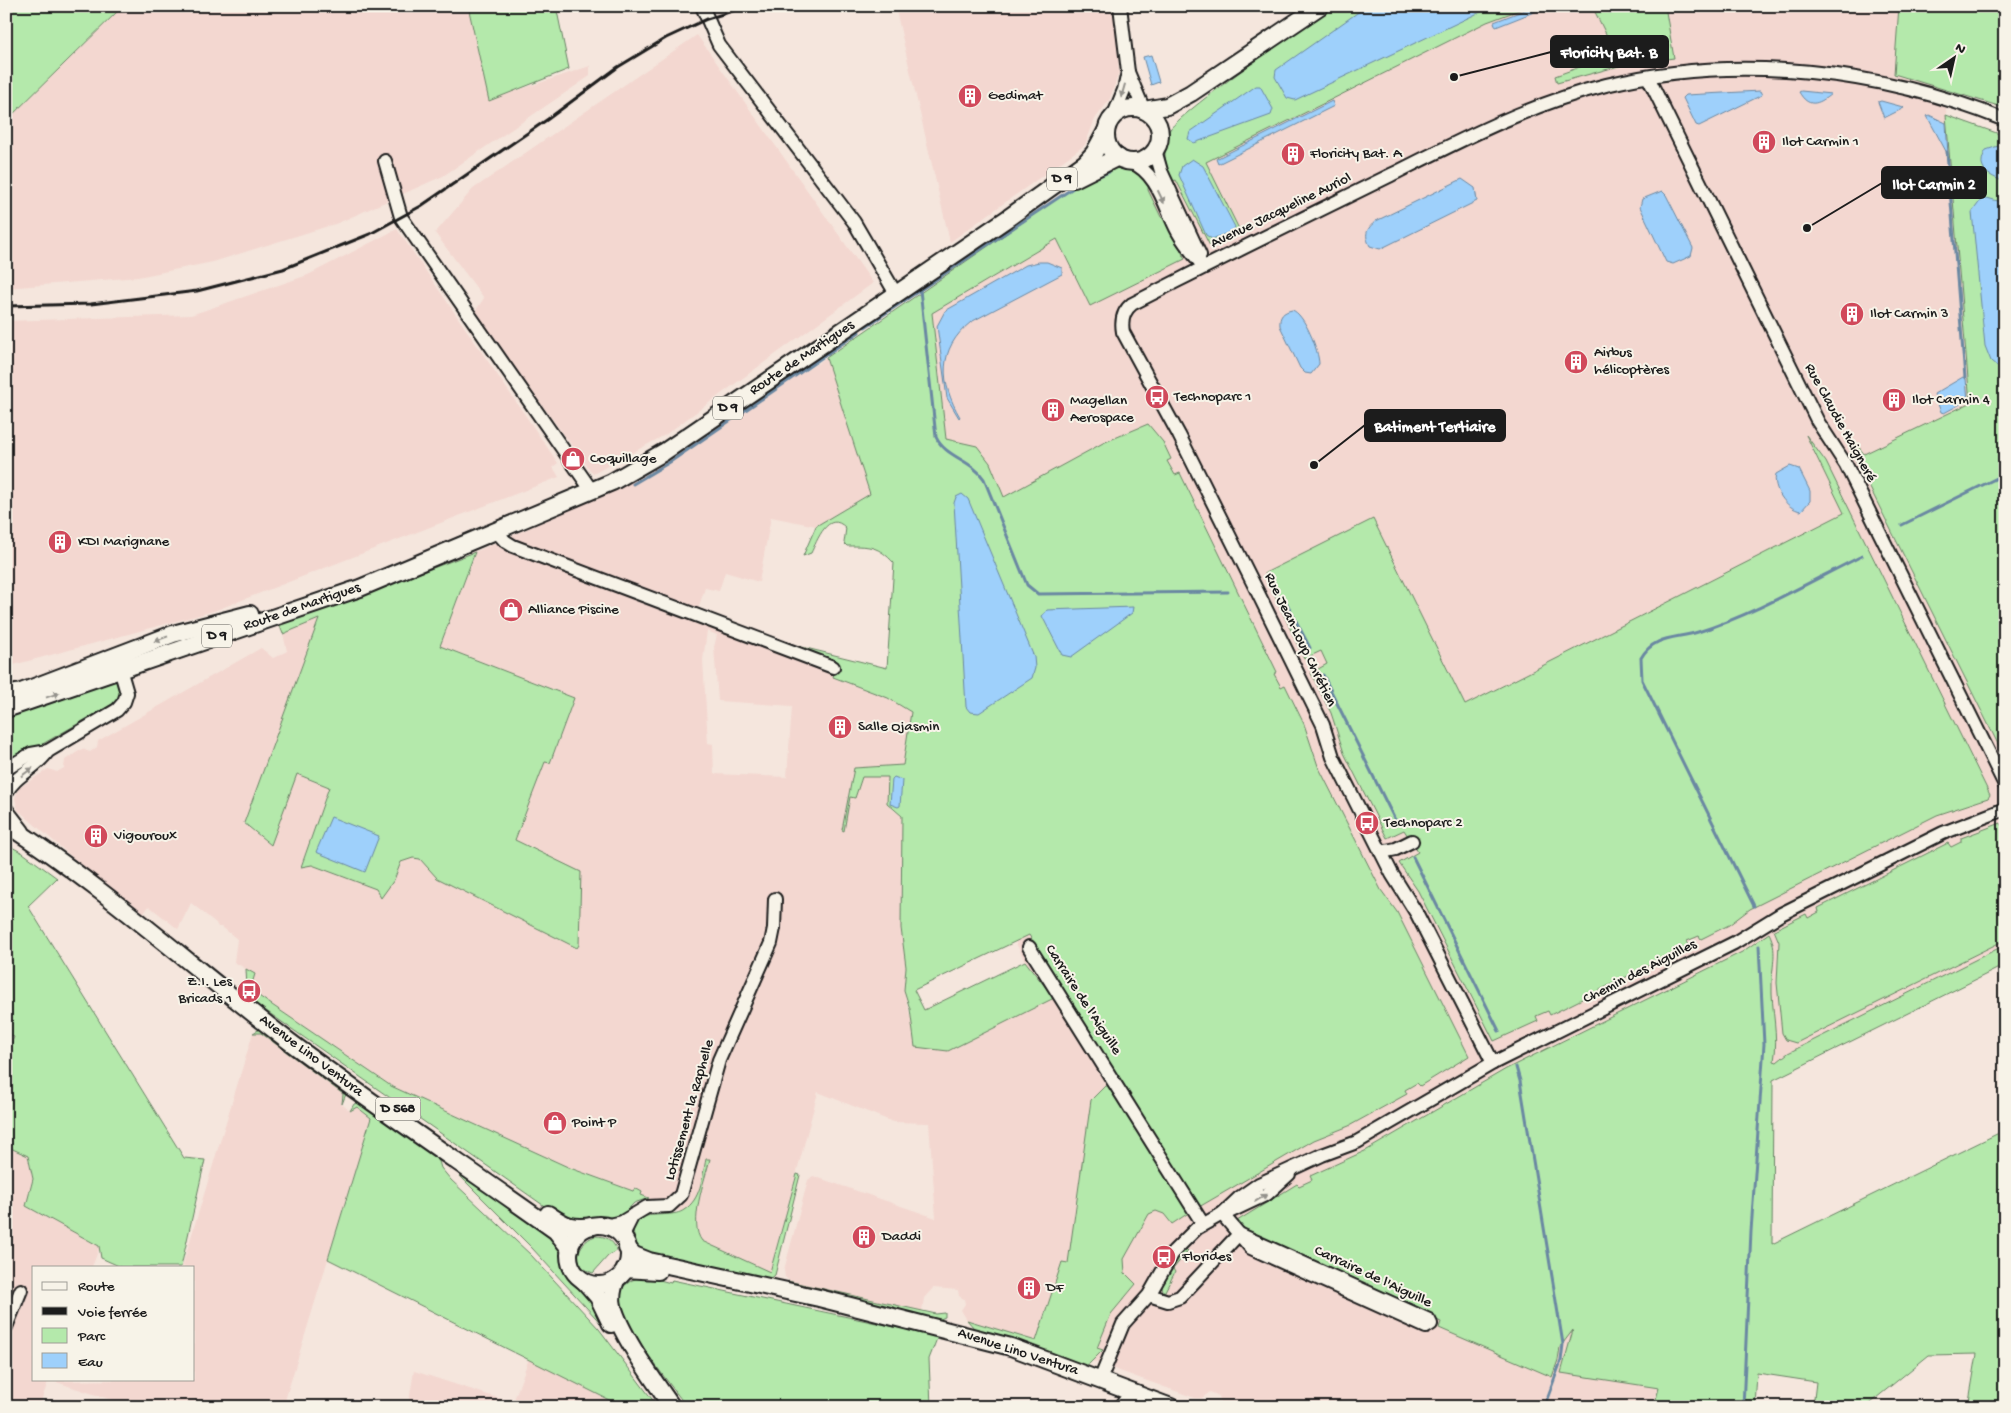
<svg xmlns="http://www.w3.org/2000/svg" width="2011" height="1413" viewBox="0 0 2011 1413" font-family="'Gochi Hand',sans-serif">
	<style>
		.built { fill: #f3d7d0; fill-rule: evenodd }
		.green { fill: #b4e9ab; stroke: #688264 }
		.water { fill: #9ed0fb; stroke: #6a88a2 }
		.lines { fill: none; stroke-linecap: round; stroke-linejoin: round }
		.stream { stroke: #6a88a2; stroke-width: 3 }
		.minor-casing { stroke: #1c1c1c; stroke-width: 16 }
		.major-casing { stroke: #1c1c1c; stroke-width: 20 }
		.minor { stroke: #f7f3e8; stroke-width: 12 }
		.major { stroke: #f7f3e8; stroke-width: 16 }
		.rail { stroke: #1c1c1c; stroke-width: 3 }
		.oneway { fill: #94928c }
		.labels { text-anchor: middle; dominant-baseline: central; stroke-width: 4; stroke-linejoin: round; paint-order: stroke }
		.shield { fill: #f7f3e8; stroke: #5e5c59; stroke-width: 1 }
		.shield-label { font-size: 14px; font-weight: bold; fill: #1c1c1c }
		.poi-label { font-size: 15px; fill: #1c1c1c; stroke: #f7f3e8; text-anchor: start }
		.street-label { font-size: 15px; fill: #1c1c1c; stroke: #f7f3e8 }
		.leader { fill: none; stroke: #1c1c1c; stroke-width: 2 }
		.callout-dot { fill: #1c1c1c; stroke: #f7f3e8; stroke-width: 2 }
		.callout { fill: #1c1c1c; stroke: #1c1c1c; stroke-width: 2 }
		.callout-label { font-size: 16px; text-anchor: middle; font-weight: bold; fill: #fff }
	</style>
	<rect width="100%" height="100%" fill="#f5e6dd"/>
	<filter id="ink" filterUnits="userSpaceOnUse"><feTurbulence type="fractalNoise" baseFrequency=".02" numOctaves="2"/><feDisplacementMap in="SourceGraphic" scale="10" xChannelSelector="R" yChannelSelector="G"/><feConvolveMatrix kernelMatrix="1 2 1 2 8 2 1 2 1" color-interpolation-filters="sRGB"/></filter>
	<g filter="url(#ink)">
		<g class="built">
			<polygon points="123,6 468,6 489,100 590,66 590,76 443,176 338,223 213,262 138,277 6,288 6,121"/>
			<polygon points="895,6 1115,6 1119,72 1110,99 1095,119 1085,145 950,242"/>
			<path d="M1359,6H1996L1944,85L1970,403L2005,486V965L1773,1080L1659,1388L1654,1407H1222L1219,1396L1210,1392L1202,1398H1195L1036,1341L967,1320L961,1310L965,1304L964,1299L959,1296L958,1290L933,1288L924,1298L922,1311L792,1283L785,1277L784,1270L808,1180L813,1176L936,1218L929,1123L893,1122L818,1092L770,1273L702,1241L699,1237L696,1218L641,1195L642,1192L633,1191L570,1168L391,1086L249,989L255,974L234,962L237,939L222,927H218L216,923L191,903L178,929L149,906L144,913L88,871L18,810L15,798L19,788L48,769L57,772L64,768L65,760L82,749L90,752L97,747L98,741L261,648L273,658L287,651L283,634L320,618L244,824L271,845L296,774L329,787L301,866L312,865L376,889L381,898L397,874L401,862L413,857L420,859L426,865L577,948L579,945L580,872L515,841L545,761L550,763L574,698L440,646L475,552L622,487L826,358L870,494L816,526L771,517L759,582L725,572L719,591L705,588L698,609L838,663L833,677L888,698L911,712L903,765L854,768L842,830H844L850,797L855,798L862,777H888L891,808L902,816L901,928L906,967L904,990L910,1016L1025,961L1015,941L1035,589L977,446L946,440L932,313L1057,239L1148,190L1173,154ZM707,631L717,635L714,647L718,701L792,706L787,777L714,774L713,744L708,743L703,660Z"/>
			<polygon points="697,35 873,283 665,435 593,474 474,313 484,298 435,233 473,189"/>
			<polygon points="397,229 558,463 553,467 559,477 214,611 6,667 6,321 191,315 308,275"/>
			<polygon points="253,1033 261,1033 343,1094 342,1104 350,1111 356,1106 371,1118 283,1407 134,1407 53,1381 194,1379 194,1267 182,1267"/>
			<polygon points="6,1146 28,1156 33,1179 26,1206 100,1246 92,1267 34,1267 34,1379 49,1379 39,1407 6,1407"/>
			<polygon points="529,1358 623,1407 408,1407 414,1371 513,1403"/>
		</g>
		<g class="green">
			<polygon points="6,6 123,6 6,121"/>
			<polygon points="468,6 556,6 569,69 489,101"/>
			<path d="M1333,6H1530L1487,22L1206,162L1240,231L1210,246L1176,180L1171,182C1165,162 1162,151 1169,131C1175,116 1311,20 1333,6Z"/>
			<polygon points="1592,6 1665,6 1674,58 1623,65 1557,83 1555,76 1616,54"/>
			<polygon points="1899,6 2005,6 2005,108 1894,74"/>
			<polygon points="1946,115 2005,136 2005,758 1850,448 1858,446 1864,454 1970,403"/>
			<path d="M1107,168C1122,168 1138,170 1149,180L1148,190L1161,217L1167,221L1185,259L1090,306L1057,239L932,313L946,439L977,446L990,463L1004,497L1103,443L1148,424L1163,442L1171,459L1167,461L1175,475L1180,473L1277,672L1274,674L1281,687L1285,685L1304,724L1318,766L1381,890L1397,912L1469,1056L1420,1086L1417,1083L1405,1090L1407,1094L1349,1126L1314,1140L1199,1207L1029,935L914,990L924,1010L1025,961L1054,998L948,1051L915,1047L910,1009L904,990L906,967L901,928L902,816L887,803L888,777H862L855,798L850,797L844,831L842,830L854,768L903,765L911,712L888,698L833,677L838,663L797,648L798,646L887,668L894,563C878,546 871,546 847,546L844,543L846,528C828,509 817,541 811,553L803,556L816,526L870,494L826,358L1084,180Z"/>
			<polygon points="1806,435 1826,462 1990,795 1988,798 1937,815 1750,909 1729,925 1701,939 1699,936 1687,941 1688,946 1550,1015 1548,1011 1536,1016 1538,1021 1494,1041 1418,891 1399,863 1418,852 1404,830 1387,838 1344,753 1331,713 1311,673 1327,664 1321,651 1304,659 1265,573 1373,519 1465,705 1844,513"/>
			<polygon points="475,552 440,646 574,698 550,763 545,762 515,840 581,872 579,945 577,948 437,878 420,859 413,858 401,862 394,880 381,898 376,889 312,865 301,867 329,787 297,774 271,845 244,823 319,619 283,634 278,621 370,592"/>
			<polygon points="116,679 119,681 121,693 114,703 6,765 6,715 41,706 106,680"/>
			<polygon points="2001,823 2005,831 2005,940 1796,1043 1786,1040 1782,1033 1777,983 1779,942 1774,930 1806,914 1808,918 1819,912 1818,908 1948,843 1951,847 1961,842 1961,838"/>
			<polygon points="6,844 23,853 57,878 28,906 184,1158 205,1160 181,1267 121,1267 101,1258 99,1246 26,1206 33,1179 28,1156 6,1146 6,1056 14,1037 6,1031"/>
			<path d="M1769,933C1778,950 1772,965 1772,983C1771,1010 1779,1034 1774,1061L1777,1062L1788,1053L2005,945V965L1773,1080L1772,1244L2005,1130V1407H1968L1977,1354L1929,1355L1865,1407H1813L1816,1382L1757,1373L1755,1407H1654L1659,1388L1561,1373L1573,1330L1560,1347L1558,1360L1552,1377L1439,1328L1441,1322L1242,1230L1237,1221L1297,1184L1299,1186L1312,1180L1310,1176L1367,1150L1506,1069L1742,952Z"/>
			<polygon points="246,969 255,974 250,990 391,1086 570,1168 633,1191 635,1188 642,1192 641,1195 649,1198 634,1203 621,1217 615,1219 595,1217 582,1221 560,1217 252,1001 247,989"/>
			<polygon points="260,1029 267,1029 343,1088 346,1094 342,1104 343,1094 261,1033 253,1033"/>
			<polygon points="1105,1086 1113,1086 1190,1212 1172,1224 1164,1214 1156,1211 1149,1214 1124,1259 1125,1273 1136,1284 1111,1314 1097,1348 1103,1350 1089,1364 1081,1367 974,1328 967,1320 1036,1341 1062,1262 1068,1263 1091,1100"/>
			<polygon points="361,1102 438,1158 441,1168 451,1180 531,1255 599,1329 658,1407 623,1407 328,1259 371,1118 357,1107 350,1111 354,1104"/>
			<path d="M706,1159H710C705,1179 688,1224 702,1241L770,1272L797,1174L800,1175L775,1275L769,1280L649,1256L638,1248C618,1201 667,1222 684,1210C701,1199 702,1178 706,1159Z"/>
			<polygon points="449,1165 552,1234 560,1247 562,1269 572,1283 589,1295 606,1329 532,1248"/>
			<path d="M595,1236C607,1236 612,1240 617,1250L608,1256L593,1273C571,1266 576,1243 595,1236Z"/>
			<polygon points="1184,1247 1188,1251 1173,1269 1175,1272 1164,1293 1161,1285"/>
			<path d="M644,1276L671,1283L672,1280L938,1336L929,1359L931,1407H687C672,1387 615,1316 620,1294C623,1283 633,1279 644,1276Z"/>
			<polygon points="788,1281 936,1314 945,1313 945,1317 938,1320 788,1284"/>
		</g>
		<g class="water">
			<polygon points="1367,6 1493,6 1295,100 1287,98 1275,77 1276,70"/>
			<polygon points="1535,6 1549,6 1496,27 1494,22"/>
			<polygon points="1599,6 1644,6 1611,13"/>
			<polygon points="1151,55 1159,82 1151,85 1143,57"/>
			<polygon points="1256,86 1260,86 1273,109 1271,115 1194,143 1188,139 1190,132"/>
			<polygon points="1760,91 1762,95 1699,126 1696,125 1683,98 1686,95"/>
			<path d="M1801,91L1831,94C1818,105 1808,108 1799,92Z"/>
			<polygon points="1332,101 1334,106 1218,164 1216,159"/>
			<polygon points="1881,101 1903,107 1904,108 1884,118 1878,102"/>
			<polygon points="1929,115 1946,123 1948,155 1927,116"/>
			<path d="M1998,146L2005,148V182C1988,175 1975,170 1986,150Z"/>
			<polygon points="1192,159 1203,166 1235,227 1233,231 1212,239 1206,235 1179,175 1182,166"/>
			<path d="M1462,179L1475,188L1477,201L1380,249L1370,246C1364,235 1366,229 1376,221Z"/>
			<polygon points="1662,191 1666,195 1693,248 1691,256 1673,264 1666,262 1640,207 1642,199"/>
			<polygon points="1987,198 2005,203 2005,373 1991,361 1985,346 1972,212 1981,200"/>
			<path d="M1039,262H1047L1062,268V274L971,322C937,349 940,383 960,417L959,418L947,398L937,326L945,311L1026,265Z"/>
			<path d="M1292,310C1304,313 1319,351 1319,364L1311,374L1305,373L1300,368L1280,326C1279,316 1283,312 1292,310Z"/>
			<polygon points="1963,377 1966,379 1968,400 1944,413 1941,412 1934,394"/>
			<path d="M1790,466L1799,469L1810,491V501L1801,511C1786,509 1772,488 1776,474Z"/>
			<polygon points="962,494 968,499 1034,657 1035,668 1032,678 979,713 970,712 966,707 954,503 956,497"/>
			<polygon points="1133,607 1132,613 1071,657 1062,655 1042,616 1047,610"/>
			<polygon points="894,777 902,780 900,806 898,807 890,804 892,779"/>
			<polygon points="331,817 379,836 365,872 316,852"/>
		</g>
		<g class="lines">
			<g class="stream">
				<polyline points="1947,152 1965,378"/>
				<polyline points="1096,177 1109,172"/>
				<path d="M1076,186L920,290L936,437C945,457 972,460 984,479L1027,585L1038,594L1228,592"/>
				<polyline points="865,327 920,290"/>
				<polyline points="633,484 670,462 859,332"/>
				<polyline points="1902,525 2005,474"/>
				<polyline points="1280,597 1286,602 1310,648"/>
				<polyline points="1323,675 1397,824"/>
				<polyline points="1413,857 1499,1031"/>
				<path d="M1754,906L1642,680L1641,658C1654,635 1676,639 1698,632C1755,614 1809,582 1862,556"/>
				<polyline points="1516,1067 1520,1081 1563,1344 1561,1361 1544,1407"/>
				<polyline points="1743,1407 1751,1231 1764,1044 1759,946"/>
			</g>
			<g class="minor-casing">
				<g id="minor">
					<polyline points="702,6 719,45 854,222 896,294"/>
					<polyline points="1120,6 1128,72"/>
					<polyline points="1648,77 1818,422 1846,465 2005,785"/>
					<polyline points="1113,117 1124,90 1128,72 1144,110"/>
					<polyline points="1155,150 1161,171 1200,255"/>
					<polyline points="385,161 401,217 592,491"/>
					<path d="M1131,162C1158,173 1165,208 1178,232C1185,245 1195,256 1204,267"/>
					<polyline points="496,531 505,541 513,546 833,667"/>
					<polyline points="6,769 31,754 48,751 117,710 124,702 127,693 120,669 121,662"/>
					<path d="M6,793C15,775 37,768 48,751"/>
					<polyline points="6,809 23,831"/>
					<polyline points="1381,852 1396,849 1412,841"/>
					<polyline points="1029,947 1203,1224"/>
					<path d="M1493,1063L1417,914L1392,874L1333,757L1323,725L1257,591L1179,435L1123,332C1121,321 1123,311 1132,304L1177,281C1248,245 1320,210 1391,175C1461,140 1530,104 1606,85C1736,53 1882,70 2005,120"/>
					<polyline points="1229,1212 1267,1194 1289,1174"/>
					<polyline points="1222,1214 1239,1198 1259,1184 1322,1155 1357,1142 1493,1063 1734,943 1781,914 1943,833 2005,809"/>
					<polyline points="604,1226 622,1222 647,1207 669,1206 681,1195 719,1060 771,943 774,928 775,899"/>
					<polygon points="1239,1234 1429,1320 1431,1324 1426,1327 1251,1248"/>
					<polyline points="625,1241 625,1231 633,1215"/>
					<polyline points="6,1327 21,1290"/>
					<polyline points="1100,1380 1123,1324 1149,1295 1174,1251 1197,1228 1222,1214 1239,1234 1180,1297 1168,1301 1149,1295"/>
					<polyline points="1119,1407 1132,1393"/>
				</g>
			</g>
			<g class="major-casing">
				<g id="major">
					<circle cx="1133" cy="135" r="27"/>
					<polyline points="1144,110 1167,106 1191,93 1320,6"/>
					<polyline points="1074,179 1118,157"/>
					<polyline points="6,695 21,692 173,634 250,614"/>
					<polyline points="6,709 360,588 612,482 664,452 1008,218 1085,163 1094,153 1106,131"/>
					<path d="M6,824C102,886 191,966 282,1036C371,1104 465,1166 556,1231L570,1249"/>
					<path d="M548,1214C565,1226 573,1229 593,1226"/>
					<circle cx="599" cy="1255" r="30"/>
					<polyline points="627,1248 634,1255 649,1261 819,1298 1011,1347 1171,1407"/>
					<polyline points="625,1269 658,1271"/>
					<path d="M616,1280C613,1288 611,1298 613,1306C620,1334 655,1382 672,1407"/>
					<polyline points="584,1281 598,1297 611,1324"/>
				</g>
			</g>
			<use href="#minor" class="minor"/>
			<use href="#major" class="major"/>
			<polyline class="rail" points="6,306 91,304 197,291 283,269 370,234 421,206 548,119 618,67 666,38 707,19 748,6"/>
		</g>
		<defs><path id="oneway-solid" d="M-6-.8H1V-3.2L6.5 0L1 3.2V.8H-6Z" transform="scale(1.25)"/></defs>
		<g class="oneway">
			<use href="#oneway-solid" transform="translate(1123 91) rotate(106)"/>
			<use href="#oneway-solid" transform="translate(1161 197) rotate(64)"/>
			<use href="#oneway-solid" transform="translate(161 639) rotate(160)"/>
			<use href="#oneway-solid" transform="translate(53 695) rotate(-20)"/>
			<use href="#oneway-solid" transform="translate(27 772) rotate(-36)"/>
			<use href="#oneway-solid" transform="translate(1261 1198) rotate(-31)"/>
		</g>
	</g>
	<defs>
		<g id="building-disc" transform="scale(1.25)"><circle r="9.5" fill="#d1495b" stroke="#f7f3e8"/><path d="M-4-6H4V6H1V3H-1V6H-4ZM-2.5-4.3h1.7v1.8h-1.7ZM.8-4.3h1.7v1.8H.8ZM-2.5-1h1.7V.8h-1.7ZM.8-1h1.7V.8H.8Z" fill="#fff"/></g>
		<g id="bus-disc" transform="scale(1.25)"><circle r="9.5" fill="#d1495b" stroke="#f7f3e8"/><path d="M-5-6H5V4H4V6H2V4H-2V6H-4V4H-5ZM-3.5-4V0h7V-4ZM-3.5 1.2v1.5H-2V1.2ZM2 1.2v1.5H3.5V1.2Z" fill="#fff"/></g>
		<g id="shop-disc" transform="scale(1.25)"><circle r="9.5" fill="#d1495b" stroke="#f7f3e8"/><path d="M-5-2.5h2.3a2.7 3.5 0 0 1 5.4 0H5L5.5 6h-11ZM-1.5-2.5h3a1.5 2.3 0 0 0-3 0Z" fill="#fff"/></g>
	</defs>
	<g fill-rule="evenodd">
		<use href="#building-disc" x="970" y="96"/>
		<use href="#building-disc" x="1764" y="142"/>
		<use href="#building-disc" x="1293" y="154"/>
		<use href="#building-disc" x="1852" y="314"/>
		<use href="#building-disc" x="1576" y="362"/>
		<use href="#bus-disc" x="1157" y="397"/>
		<use href="#building-disc" x="1894" y="400"/>
		<use href="#building-disc" x="1053" y="410"/>
		<use href="#shop-disc" x="573" y="459"/>
		<use href="#building-disc" x="60" y="542"/>
		<use href="#shop-disc" x="511" y="610"/>
		<use href="#building-disc" x="840" y="727"/>
		<use href="#bus-disc" x="1367" y="823"/>
		<use href="#building-disc" x="96" y="836"/>
		<use href="#bus-disc" x="249" y="991"/>
		<use href="#shop-disc" x="555" y="1123"/>
		<use href="#building-disc" x="864" y="1237"/>
		<use href="#bus-disc" x="1164" y="1257"/>
		<use href="#building-disc" x="1029" y="1288"/>
	</g>
	<g class="labels">
		<g class="shield">
			<rect x="1047" y="167.5" width="30" height="23" rx="4"/>
			<rect x="713" y="396.5" width="30" height="23" rx="4"/>
			<rect x="202" y="624.5" width="30" height="23" rx="4"/>
			<rect x="375.5" y="1097.5" width="45" height="23" rx="4"/>
		</g>
		<g class="shield-label">
			<text x="1062" y="179">D 9</text>
			<text x="728" y="408">D 9</text>
			<text x="217" y="636">D 9</text>
			<text x="398" y="1109">D 568</text>
		</g>
		<g class="poi-label">
			<text x="988" y="96">Gedimat</text>
			<text x="1782" y="142">Ilot Carmin 1</text>
			<text x="1310" y="154">Floricity Bat. A</text>
			<text x="1870" y="314">Ilot Carmin 3</text>
			<text x="1594" y="353">Airbus<tspan x="1594" dy="17">hélicoptères</tspan></text>
			<text x="1174" y="397">Technoparc 1</text>
			<text x="1912" y="400">Ilot Carmin 4</text>
			<text x="1070" y="401">Magellan<tspan x="1070" dy="17">Aerospace</tspan></text>
			<text x="590" y="459">Coquillage</text>
			<text x="78" y="542">KDI Marignane</text>
			<text x="528" y="610">Alliance Piscine</text>
			<text x="858" y="727">Salle Ojasmin</text>
			<text x="1384" y="823">Technoparc 2</text>
			<text x="114" y="836">Vigouroux</text>
			<text x="232" y="982" text-anchor="end">Z.I. Les<tspan x="232" dy="17">Bricads 1</tspan></text>
			<text x="572" y="1123">Point P</text>
			<text x="882" y="1237">Daddi</text>
			<text x="1182" y="1257">Florides</text>
			<text x="1046" y="1288">DF</text>
		</g>
		<g class="street-label">
			<text transform="translate(1281 211) rotate(-26)">Avenue Jacqueline Auriol</text>
			<text transform="translate(802 358) rotate(-34)">Route de Martigues</text>
			<text transform="translate(1840 423) rotate(61)">Rue Claudie Haigneré</text>
			<text transform="translate(302 607) rotate(-19)">Route de Martigues</text>
			<text transform="translate(1300 640) rotate(64)">Rue Jean-Loup Chrétien</text>
			<text transform="translate(1640 972) rotate(-27)">Chemin des Aiguilles</text>
			<text transform="translate(1083 1000) rotate(57)">Carraire de l'Aiguille</text>
			<text transform="translate(311 1056) rotate(37)">Avenue Lino Ventura</text>
			<text transform="translate(690 1110) rotate(-74)">Lotissement la Raphelle</text>
			<text transform="translate(1373 1277) rotate(25)">Carraire de l'Aiguille</text>
			<text transform="translate(1018 1352) rotate(18)">Avenue Lino Ventura</text>
		</g>
	</g>
	<path class="leader" d="M1454 77L1551 52M1807 228L1882 183M1314 465L1365 425"/>
	<g class="callout-dot">
		<circle cx="1454" cy="77" r="5"/>
		<circle cx="1807" cy="228" r="5"/>
		<circle cx="1314" cy="465" r="5"/>
	</g>
	<g class="callout">
		<rect x="1551" y="36" width="117" height="31" rx="5"/>
		<rect x="1882" y="167" width="104" height="31" rx="5"/>
		<rect x="1365" y="410" width="140" height="31" rx="5"/>
	</g>
	<g class="callout-label">
		<text x="1609" y="57">Floricity Bat. B</text>
		<text x="1934" y="189">Ilot Carmin 2</text>
		<text x="1435" y="431">Batiment Tertiaire</text>
	</g>
	<rect width="2011" height="1413" fill="none" stroke="#f7f3e8" stroke-width="25"/>
	<rect x="12" y="12" width="1986" height="1388" fill="none" stroke="#1c1c1c" stroke-width="2" filter="url(#ink)"/>
	<rect x="32" y="1266" width="162" height="115" fill="#f7f3e8" stroke="#9f9d96"/>
	<rect x="42" y="1282" width="25" height="8" fill="#f7f3e8" stroke="#9f9d96"/>
	<text x="78" y="1290" font-size="15" fill="#1c1c1c">Route</text>
	<rect x="42" y="1307" width="25" height="8" fill="#1c1c1c" stroke="#9f9d96"/>
	<text x="78" y="1316" font-size="15" fill="#1c1c1c">Voie ferrée</text>
	<rect x="42" y="1328" width="25" height="15" fill="#b4e9ab" stroke="#9f9d96"/>
	<text x="78" y="1340" font-size="15" fill="#1c1c1c">Parc</text>
	<rect x="42" y="1353" width="25" height="15" fill="#9ed0fb" stroke="#9f9d96"/>
	<text x="78" y="1366" font-size="15" fill="#1c1c1c">Eau</text>
	<g transform="translate(1954 58) rotate(34)" stroke="#f7f3e8" stroke-width="4" paint-order="stroke">
	<path d="M0-4L9 19L0 12L-9 19Z" fill="#1c1c1c"/>
	<text y="-8" font-size="14" font-weight="bold" text-anchor="middle" fill="#1c1c1c">N</text>
	</g>
</svg>
